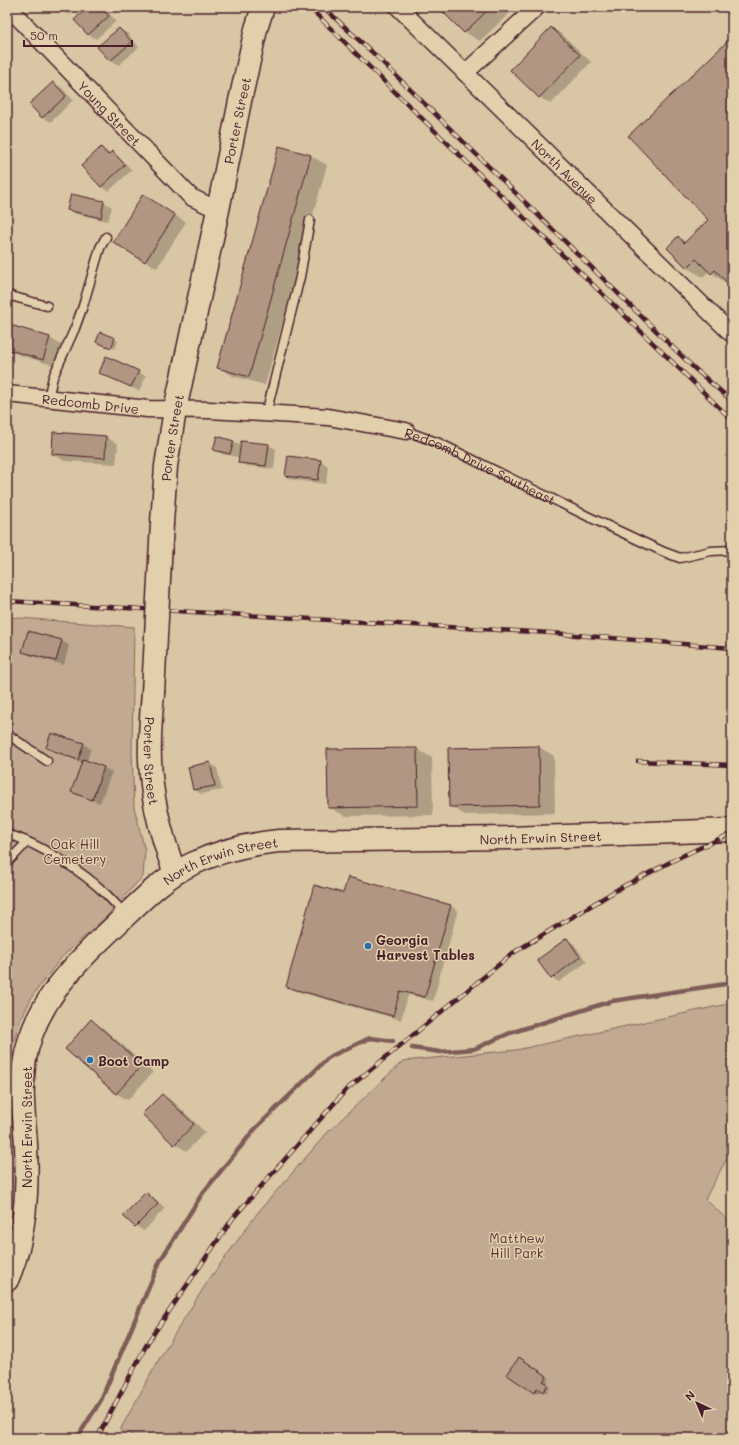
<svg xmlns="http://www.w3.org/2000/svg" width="739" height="1445" viewBox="0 0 739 1445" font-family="Mali,sans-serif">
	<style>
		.green { fill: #c1aa91; stroke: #86645e }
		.shadow { fill: #0003 }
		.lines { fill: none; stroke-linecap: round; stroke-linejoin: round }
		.stream { stroke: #7e5c58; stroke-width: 4.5 }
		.building { fill: #b19783; stroke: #4a1f2b }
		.lane-casing { stroke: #4a1f2b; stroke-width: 11 }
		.street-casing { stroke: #4a1f2b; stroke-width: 19 }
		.secondary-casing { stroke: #4a1f2b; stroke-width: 25 }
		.lane { stroke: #e2d0ad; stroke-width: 8 }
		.street { stroke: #e2d0ad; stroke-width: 16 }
		.secondary { stroke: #e2d0ad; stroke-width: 22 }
		.rail-casing { stroke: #4a1f2b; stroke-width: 4.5 }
		.rail { stroke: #e2d0ad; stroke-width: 3; stroke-dasharray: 9; stroke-linecap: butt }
		.secondary-bridge-casing { stroke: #4a1f2b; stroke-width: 25; stroke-linecap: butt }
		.secondary-bridge { stroke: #e2d0ad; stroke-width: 22 }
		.poi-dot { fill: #1f6fb2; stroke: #e2d0ad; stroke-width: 1.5 }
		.labels { text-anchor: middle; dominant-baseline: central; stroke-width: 3; stroke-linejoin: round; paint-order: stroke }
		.street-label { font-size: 13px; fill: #4a1f2b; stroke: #e2d0ad }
		.park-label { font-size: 13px; fill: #5c343a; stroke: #e2d0ad }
		.poi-label { font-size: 13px; font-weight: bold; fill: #4a1f2b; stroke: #e2d0ad; text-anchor: start }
	</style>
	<rect width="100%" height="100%" fill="#d9c6a5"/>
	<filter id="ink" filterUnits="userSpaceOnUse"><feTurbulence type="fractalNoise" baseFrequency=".025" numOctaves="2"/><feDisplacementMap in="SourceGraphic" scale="8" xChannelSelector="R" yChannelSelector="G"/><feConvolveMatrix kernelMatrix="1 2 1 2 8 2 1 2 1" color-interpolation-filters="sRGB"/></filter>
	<g filter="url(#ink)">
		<g class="green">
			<polygon points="7,617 134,627 132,751 134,807 145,851 143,876 105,918 61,958 33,995 20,1021 12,1047 11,1101 19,1185 7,1257"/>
			<polygon points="732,1003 732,1149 705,1199 732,1224 732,1438 139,1438 120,1430 162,1354 208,1281 259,1211 328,1132 403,1061 516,1050"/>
		</g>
		<g class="shadow">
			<polygon points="58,7 77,7 69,15"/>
			<polygon points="89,7 103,7 116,21 96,39 88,34"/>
			<polygon points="440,7 516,7 480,41 464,32"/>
			<polygon points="552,28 563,35 591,62 551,104 539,97"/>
			<polygon points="119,29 127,33 139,47 119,65 111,61 99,47"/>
			<polygon points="732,38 732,287 709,271 703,277 687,268 678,238 686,242 709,220"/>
			<polygon points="53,83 61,87 73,100 51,122 43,118 31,105"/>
			<polygon points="279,147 311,156 327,165 265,385 233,376 218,367"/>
			<polygon points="102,148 110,154 112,152 119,157 132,170 109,191 101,187"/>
			<polygon points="72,196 104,202 112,207 108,221 76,214 69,210"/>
			<polygon points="155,203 186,222 157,268 114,242"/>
			<polygon points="7,252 10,254 7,264"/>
			<polygon points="7,325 50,338 61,345 55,366 7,351"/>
			<polygon points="101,333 118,341 115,349 101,343"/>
			<polygon points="138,372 146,376 139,391 100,373"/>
			<polygon points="54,434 106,437 118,444 116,464 64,461 53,454"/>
			<polygon points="233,442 241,446 268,445 276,449 274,469 247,466 240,462 241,451 240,451 238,457 222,454 214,449"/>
			<polygon points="321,461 328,466 326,484 294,480 286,476"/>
			<polygon points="61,641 69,645 64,665 31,656 23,652"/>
			<polygon points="52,734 84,744 91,749 87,761 104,768 112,772 100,803 80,796 72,791 83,763 55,752 47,748"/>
			<polygon points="539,747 554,756 555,813 465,815 450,806"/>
			<polygon points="417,749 432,758 433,815 345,816 329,807"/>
			<polygon points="210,763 217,768 222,790 201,794 194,790"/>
			<polygon points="344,895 450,906 458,910 433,1001 408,995 401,1020 295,991 287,987"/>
			<polygon points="567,940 574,944 587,962 559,982 552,978"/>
			<polygon points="91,1021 103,1028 153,1072 128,1100 117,1094 66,1049"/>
			<polygon points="162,1095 174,1102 205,1132 187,1151 175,1144 143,1114"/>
			<polygon points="146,1193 154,1198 165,1208 144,1231 136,1226 125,1216"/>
			<polygon points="523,1360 550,1378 546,1384 550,1387 547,1393 541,1390 538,1394 509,1375"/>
			<polygon points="7,1433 13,1438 7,1438"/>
		</g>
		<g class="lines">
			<g class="stream">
				<polyline points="412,1048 440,1052 474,1049 510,1033 612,1001 732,983"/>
				<polyline points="77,1438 101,1400 160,1261 202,1194 255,1129 329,1057 370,1038 393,1041"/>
			</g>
		</g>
		<g class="building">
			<polygon points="88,7 100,7 109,16 88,35 74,20"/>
			<polygon points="438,7 491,7 464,33"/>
			<polygon points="551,27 580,55 539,98 510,70"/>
			<polygon points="119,28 132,42 110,61 97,47"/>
			<polygon points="732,37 732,288 715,270 711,274 696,259 687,268 667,248 678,236 684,243 708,220 628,136"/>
			<polygon points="53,82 66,96 42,118 29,104"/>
			<polygon points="279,146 311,155 249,377 217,368"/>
			<polygon points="101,147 108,155 112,151 125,165 101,187 81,166"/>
			<polygon points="71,194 104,201 101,218 67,210"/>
			<polygon points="143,194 175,215 145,262 113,242"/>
			<polygon points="7,324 50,337 43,360 7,349"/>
			<polygon points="100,332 115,338 111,348 96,342"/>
			<polygon points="106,356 139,371 131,387 99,373"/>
			<polygon points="53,432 106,436 105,458 52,454"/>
			<polygon points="217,436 234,441 230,454 213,450"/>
			<polygon points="241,441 269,444 266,466 238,463"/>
			<polygon points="288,456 321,460 318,480 285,476"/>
			<polygon points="28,631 62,640 56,661 22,652"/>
			<polygon points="51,733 84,743 78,760 46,748"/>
			<polygon points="539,746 540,805 449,807 448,748"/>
			<polygon points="417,748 418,806 328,808 327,749"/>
			<polygon points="83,759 104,767 92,800 71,792"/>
			<polygon points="210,762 215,786 193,790 188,767"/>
			<polygon points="348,877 451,905 425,997 400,991 393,1016 286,987 314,885 343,893"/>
			<polygon points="567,938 580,957 551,979 537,960"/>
			<polygon points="91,1019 142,1065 116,1094 65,1049"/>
			<polygon points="162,1094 194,1124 174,1145 142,1114"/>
			<polygon points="146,1192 158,1204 135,1227 123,1216"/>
			<polygon points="519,1357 547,1376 543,1381 548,1384 543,1392 537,1388 534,1393 507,1375"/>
		</g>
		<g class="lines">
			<g class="lane-casing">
				<g id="lane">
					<polyline points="7,295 47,306"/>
					<polyline points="48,398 53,377 75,328 83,306 100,248 106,237"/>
					<polyline points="266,414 300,277 310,220"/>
					<path id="s1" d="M406,431L439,443L589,517L664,552L680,558L711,551L732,550"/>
					<polyline points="7,734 47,761"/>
					<path d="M7,834C38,843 84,872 107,895C113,901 119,908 126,915"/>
					<polyline points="7,863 27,842"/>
				</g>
			</g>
			<g class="street-casing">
				<g id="street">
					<path id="s2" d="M8,7L191,197L218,210"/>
					<path id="s3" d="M398,7L732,334"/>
					<polyline points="465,73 537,7"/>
					<path id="s4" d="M7,394L148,409L209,410L328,417L406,431"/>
				</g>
			</g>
			<g class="secondary-casing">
				<g id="secondary">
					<path id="s5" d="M162,523L166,466L175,410L218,210L240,101L256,29L263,7"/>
					<path id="s6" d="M153,693C151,715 149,738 150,760C151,799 162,838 175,873"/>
					<path id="s7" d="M7,1280C26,1237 28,1190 26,1144C24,1118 21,1091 24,1065C32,1003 78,961 121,920C142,900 164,877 192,864C219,851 248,844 279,841L510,838L732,830"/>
				</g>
			</g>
			<use href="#lane" class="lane"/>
			<use href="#street" class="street"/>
			<use href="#secondary" class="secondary"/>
			<g class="rail-casing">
				<g id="rail">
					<polyline points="309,7 401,98 732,420"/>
					<polyline points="323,7 372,52 694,368 732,401"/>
					<polyline points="7,601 551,633 732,648"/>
					<polyline points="638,761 732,765"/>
					<polyline points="97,1438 148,1342 233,1218 346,1090 513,953 620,888 680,857 732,833"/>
				</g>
			</g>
			<use href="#rail" class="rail"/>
			<g class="secondary-bridge-casing">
				<polyline id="secondary-bridge" points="153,693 162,523"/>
			</g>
			<use href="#secondary-bridge" class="secondary-bridge"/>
		</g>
	</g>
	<g class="poi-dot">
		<circle cx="368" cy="946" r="4"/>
		<circle cx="90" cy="1060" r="4"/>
	</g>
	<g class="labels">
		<g class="street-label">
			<text stroke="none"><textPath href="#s2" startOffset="147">Young Street</textPath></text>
			<text stroke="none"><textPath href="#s5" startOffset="410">Porter Street</textPath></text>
			<text stroke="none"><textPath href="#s3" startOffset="234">North Avenue</textPath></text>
			<text stroke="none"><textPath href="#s4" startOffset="84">Redcomb Drive</textPath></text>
			<text stroke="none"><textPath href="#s5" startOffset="86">Porter Street</textPath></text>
			<text stroke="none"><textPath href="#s1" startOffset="82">Redcomb Drive Southeast</textPath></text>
			<text stroke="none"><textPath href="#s6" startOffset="68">Porter Street</textPath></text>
			<text stroke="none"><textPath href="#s7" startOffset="839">North Erwin Street</textPath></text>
			<text stroke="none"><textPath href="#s7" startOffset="515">North Erwin Street</textPath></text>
			<text transform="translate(26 1127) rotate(-90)">North Erwin Street</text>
		</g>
		<g class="park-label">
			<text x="75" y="843">Oak Hill<tspan x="75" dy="15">Cemetery</tspan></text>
			<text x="517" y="1237">Matthew<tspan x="517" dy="15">Hill Park</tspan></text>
		</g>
		<g class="poi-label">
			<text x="376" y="939">Georgia<tspan x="376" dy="15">Harvest Tables</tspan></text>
			<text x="98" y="1060">Boot Camp</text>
		</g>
	</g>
	<rect width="739" height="1445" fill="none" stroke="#e2d0ad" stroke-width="24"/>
	<rect x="12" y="12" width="715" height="1421" fill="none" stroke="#4a1f2b" stroke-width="1.5" filter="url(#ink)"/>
	<g transform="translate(697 1403) rotate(316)" stroke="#e2d0ad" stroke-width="3" paint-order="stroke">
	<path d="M0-3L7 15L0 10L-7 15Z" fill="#4a1f2b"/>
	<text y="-6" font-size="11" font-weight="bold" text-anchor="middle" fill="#4a1f2b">N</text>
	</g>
	<path d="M24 40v6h108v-6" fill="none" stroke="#4a1f2b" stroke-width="2"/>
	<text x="30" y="40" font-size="12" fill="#4a1f2b" stroke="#e2d0ad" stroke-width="3" paint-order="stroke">50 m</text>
</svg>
